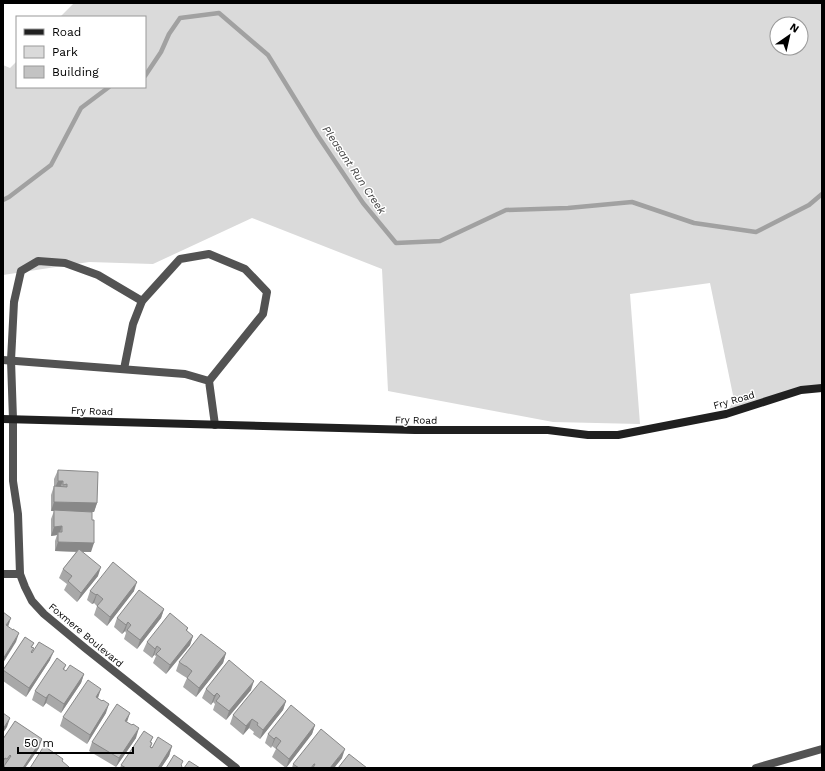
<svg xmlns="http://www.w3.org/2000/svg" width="825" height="771" viewBox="0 0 825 771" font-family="'Work Sans',sans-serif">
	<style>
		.green { fill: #dadada; fill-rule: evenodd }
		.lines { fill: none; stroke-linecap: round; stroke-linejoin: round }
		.stream { stroke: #a1a1a1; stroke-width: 4.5 }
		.lane { stroke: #535353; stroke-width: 8 }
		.street { stroke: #535353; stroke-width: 8 }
		.secondary { stroke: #202020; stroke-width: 8 }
		.wall { fill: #a8a8a8 }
		.shaded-wall { fill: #888 }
		.building { fill: #c3c3c3; stroke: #888 }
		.labels { text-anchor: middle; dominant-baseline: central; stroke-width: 3; stroke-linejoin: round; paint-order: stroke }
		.street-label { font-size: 10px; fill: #000; stroke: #fff }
		.water-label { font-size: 11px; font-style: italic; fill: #424242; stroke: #fff }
	</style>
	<rect width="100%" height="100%" fill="#fff"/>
	<path class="green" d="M74,3H822V389L792,393L726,414L734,400L710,283L630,294L640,424L553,422L388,391L382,269L252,218L153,264L89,262L3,275V65L10,68L17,61V87H145V17H60ZM777,24H801V48H777Z"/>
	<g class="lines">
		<g class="stream">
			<polyline points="145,76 161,52 169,34 180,18 219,13 268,55 318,136 363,203 396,243 440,241 506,210 568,208 632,202 694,223 756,232 809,205 822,194"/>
			<polyline points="3,200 9,197 51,165 81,108 109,87"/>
		</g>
		<g class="lane">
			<polyline points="3,360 185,374 209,381 215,425"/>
			<polyline points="124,369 133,324 142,301 180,259 209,254 245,269 267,292 263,314 209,381"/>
			<polyline points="13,419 11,360 12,341 14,302 21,271 38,261 65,263 98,275 142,301"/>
		</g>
		<g class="street">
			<polyline points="13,419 13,481 18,514 20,574 25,587 32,601 44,614 85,648 236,768"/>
			<polyline points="3,574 20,574"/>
			<polyline points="756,768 822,749"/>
		</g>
		<polyline class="secondary" points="3,419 415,430 548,430 588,435 618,435 726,414 801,390 822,388"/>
	</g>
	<g class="wall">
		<polygon points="58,470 97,503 94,512 92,512 91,552 83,552 98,576 77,602 64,590 67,584 59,578 63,569 76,552 55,551 55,541 57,535 51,536 51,519 54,511 51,511 51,495 54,486 54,479"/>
		<polygon points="90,591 134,591 107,626 94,615 97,606 94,603 92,604 87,600"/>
		<polygon points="164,609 161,618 137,649 124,639 126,633 125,631 122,634 114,627 117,618"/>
		<polygon points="188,628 187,631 193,636 190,645 166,674 153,663 156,656 154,655 152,658 143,651 147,642"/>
		<polygon points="25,637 34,643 32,647 34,648 32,653 50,660 26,697 3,681 3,670"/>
		<polygon points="226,653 223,663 196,697 183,687 187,678 182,675 176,671 179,662"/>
		<polygon points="66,665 64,670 66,671 84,674 81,683 61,713 46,703 43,707 32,700 35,691"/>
		<polygon points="206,689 251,690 226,720 213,710 215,704 213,702 211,705 202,698"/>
		<polygon points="97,698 102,701 106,713 87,744 60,726 63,717"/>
		<polygon points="286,701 283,710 260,739 253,734 254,732 249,728 243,735 230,724 233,715"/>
		<polygon points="127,722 136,738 116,767 89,751 92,742"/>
		<polygon points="315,725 312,734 286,768 272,757 276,749 272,746 271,748 265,743 268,734"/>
		<polygon points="153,737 151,742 152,743 151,747 172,746 169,756 161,768 120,768 121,765"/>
		<polygon points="3,739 39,748 25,768 3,768"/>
		<polygon points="342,758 334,768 292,768 293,764"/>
	</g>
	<g class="shaded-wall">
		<polygon points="58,481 63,481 59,490 54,490"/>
		<polygon points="54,502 97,503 94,512 51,511"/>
		<polygon points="62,526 59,535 58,532 57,535 51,536 54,527"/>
		<polygon points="58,542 94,543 91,552 55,551"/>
		<polygon points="101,567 98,576 77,602 81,593"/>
		<polygon points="137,582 134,591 107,626 110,617"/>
		<polygon points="97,594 94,603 92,604 96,595"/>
		<polygon points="164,609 161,618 137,649 140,640"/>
		<polygon points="11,618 8,627 6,625"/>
		<polygon points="128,622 125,631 122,634 126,625"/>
		<polygon points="19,633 16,642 3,663 3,659"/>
		<polygon points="193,636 190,645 166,674 170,665"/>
		<polygon points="157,646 154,655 152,658 155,649"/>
		<polygon points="54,651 50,660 26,697 29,688"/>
		<polygon points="226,653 223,663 196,697 199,688"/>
		<polygon points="84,674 81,683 61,713 64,704"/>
		<polygon points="254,681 251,690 226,720 229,711"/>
		<polygon points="101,689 98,698 92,706 96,697"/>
		<polygon points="217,693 213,702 211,705 214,696"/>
		<polygon points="49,694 46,703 43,707 46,698"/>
		<polygon points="286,701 283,710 260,739 263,730"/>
		<polygon points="109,704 106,713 87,744 90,735"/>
		<polygon points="130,713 127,722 125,721"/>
		<polygon points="10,718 7,727 3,733 3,729"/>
		<polygon points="252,719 249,728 243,735 246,726"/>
		<polygon points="315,725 312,734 286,768 289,759"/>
		<polygon points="139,728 136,738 116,767 119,758"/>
		<polygon points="276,737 272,746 271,748 274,739"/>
		<polygon points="42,739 39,748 25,768 23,768"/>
		<polygon points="172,746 169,756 161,768 158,768"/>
		<polygon points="345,749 342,758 334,768 330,768"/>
	</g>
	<g class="building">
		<polygon points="58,470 98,472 97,503 54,502 54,486 67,487 67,484 63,485 63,481 58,481"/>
		<polygon points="54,510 92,512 92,520 94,520 94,543 58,542 58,532 62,532 62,526 54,527"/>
		<polygon points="79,549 101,567 81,593 68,581 72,576 63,569"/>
		<polygon points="113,562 137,582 110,617 97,606 103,599 97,594 96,595 90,591"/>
		<polygon points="139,590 164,609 140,640 127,630 131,625 128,622 126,625 117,618"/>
		<polygon points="3,612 11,618 6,625 13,630 13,629 19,633 3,659"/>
		<polygon points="170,613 188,628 186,630 193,636 170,665 156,654 161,649 157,646 155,649 147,642"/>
		<polygon points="201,634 226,653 199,688 187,678 192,671 186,666 185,666 179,662"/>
		<polygon points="25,637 34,643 31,647 34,648 31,652 32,653 39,642 54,651 29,688 3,670"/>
		<polygon points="57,658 66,665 63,669 66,671 70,665 84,674 64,704 49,694 46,698 35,691"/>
		<polygon points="229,660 254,681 229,711 216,701 220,696 217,693 214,696 206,689"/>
		<polygon points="88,680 101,689 96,697 102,701 103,700 109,704 90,735 63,717"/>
		<polygon points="261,681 286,701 263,730 257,725 258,723 252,719 246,726 233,715"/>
		<polygon points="117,704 130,713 125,721 132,725 133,724 139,728 119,758 92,742"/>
		<polygon points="291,705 315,725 289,759 276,748 281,741 276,737 274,739 268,734"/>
		<polygon points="3,713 10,718 3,729"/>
		<polygon points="15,721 42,739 23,768 6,768 4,766 11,756 10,755 7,759 5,758 3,761 3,739"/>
		<polygon points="321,729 345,749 330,768 313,768 315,764 314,764 311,768 299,768 293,764"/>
		<polygon points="144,731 153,737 150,742 152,743 150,747 152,748 158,737 172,746 158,768 126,768 121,765"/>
		<polygon points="44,746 63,759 62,761 69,767 68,768 30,768"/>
		<polygon points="349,754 367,768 338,768"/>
		<polygon points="174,755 183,761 181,765 182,766 181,768 166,768"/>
		<polygon points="189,761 200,768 184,768"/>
	</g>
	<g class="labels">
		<g class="street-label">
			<text transform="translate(734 400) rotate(-16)">Fry Road</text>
			<text transform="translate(92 411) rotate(2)">Fry Road</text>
			<text transform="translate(416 420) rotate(1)">Fry Road</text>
			<text transform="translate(86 635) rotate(40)">Foxmere Boulevard</text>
		</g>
		<g class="water-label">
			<text transform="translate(354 170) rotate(56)">Pleasant Run Creek</text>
		</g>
	</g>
	<rect width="825" height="771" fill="none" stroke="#000000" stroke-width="8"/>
	<rect x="16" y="16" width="130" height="72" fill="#ffffff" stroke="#999999"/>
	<rect x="24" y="29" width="20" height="6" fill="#202020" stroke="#999999"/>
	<text x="52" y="36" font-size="12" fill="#000000">Road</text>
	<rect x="24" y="46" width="20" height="12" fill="#dadada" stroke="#999999"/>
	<text x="52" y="56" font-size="12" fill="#000000">Park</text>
	<rect x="24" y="66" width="20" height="12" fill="#c3c3c3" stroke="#999999"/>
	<text x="52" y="76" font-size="12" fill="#000000">Building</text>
	<g transform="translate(789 36) rotate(34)"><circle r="19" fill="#ffffff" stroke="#999999"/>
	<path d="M0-3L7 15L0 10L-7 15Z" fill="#000000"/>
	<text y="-6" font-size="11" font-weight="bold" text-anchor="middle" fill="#000000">N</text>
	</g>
	<path d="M18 747v6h115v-6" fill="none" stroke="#000000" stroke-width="2"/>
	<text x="24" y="747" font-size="12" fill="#000000" stroke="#ffffff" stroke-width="3" paint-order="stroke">50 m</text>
</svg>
